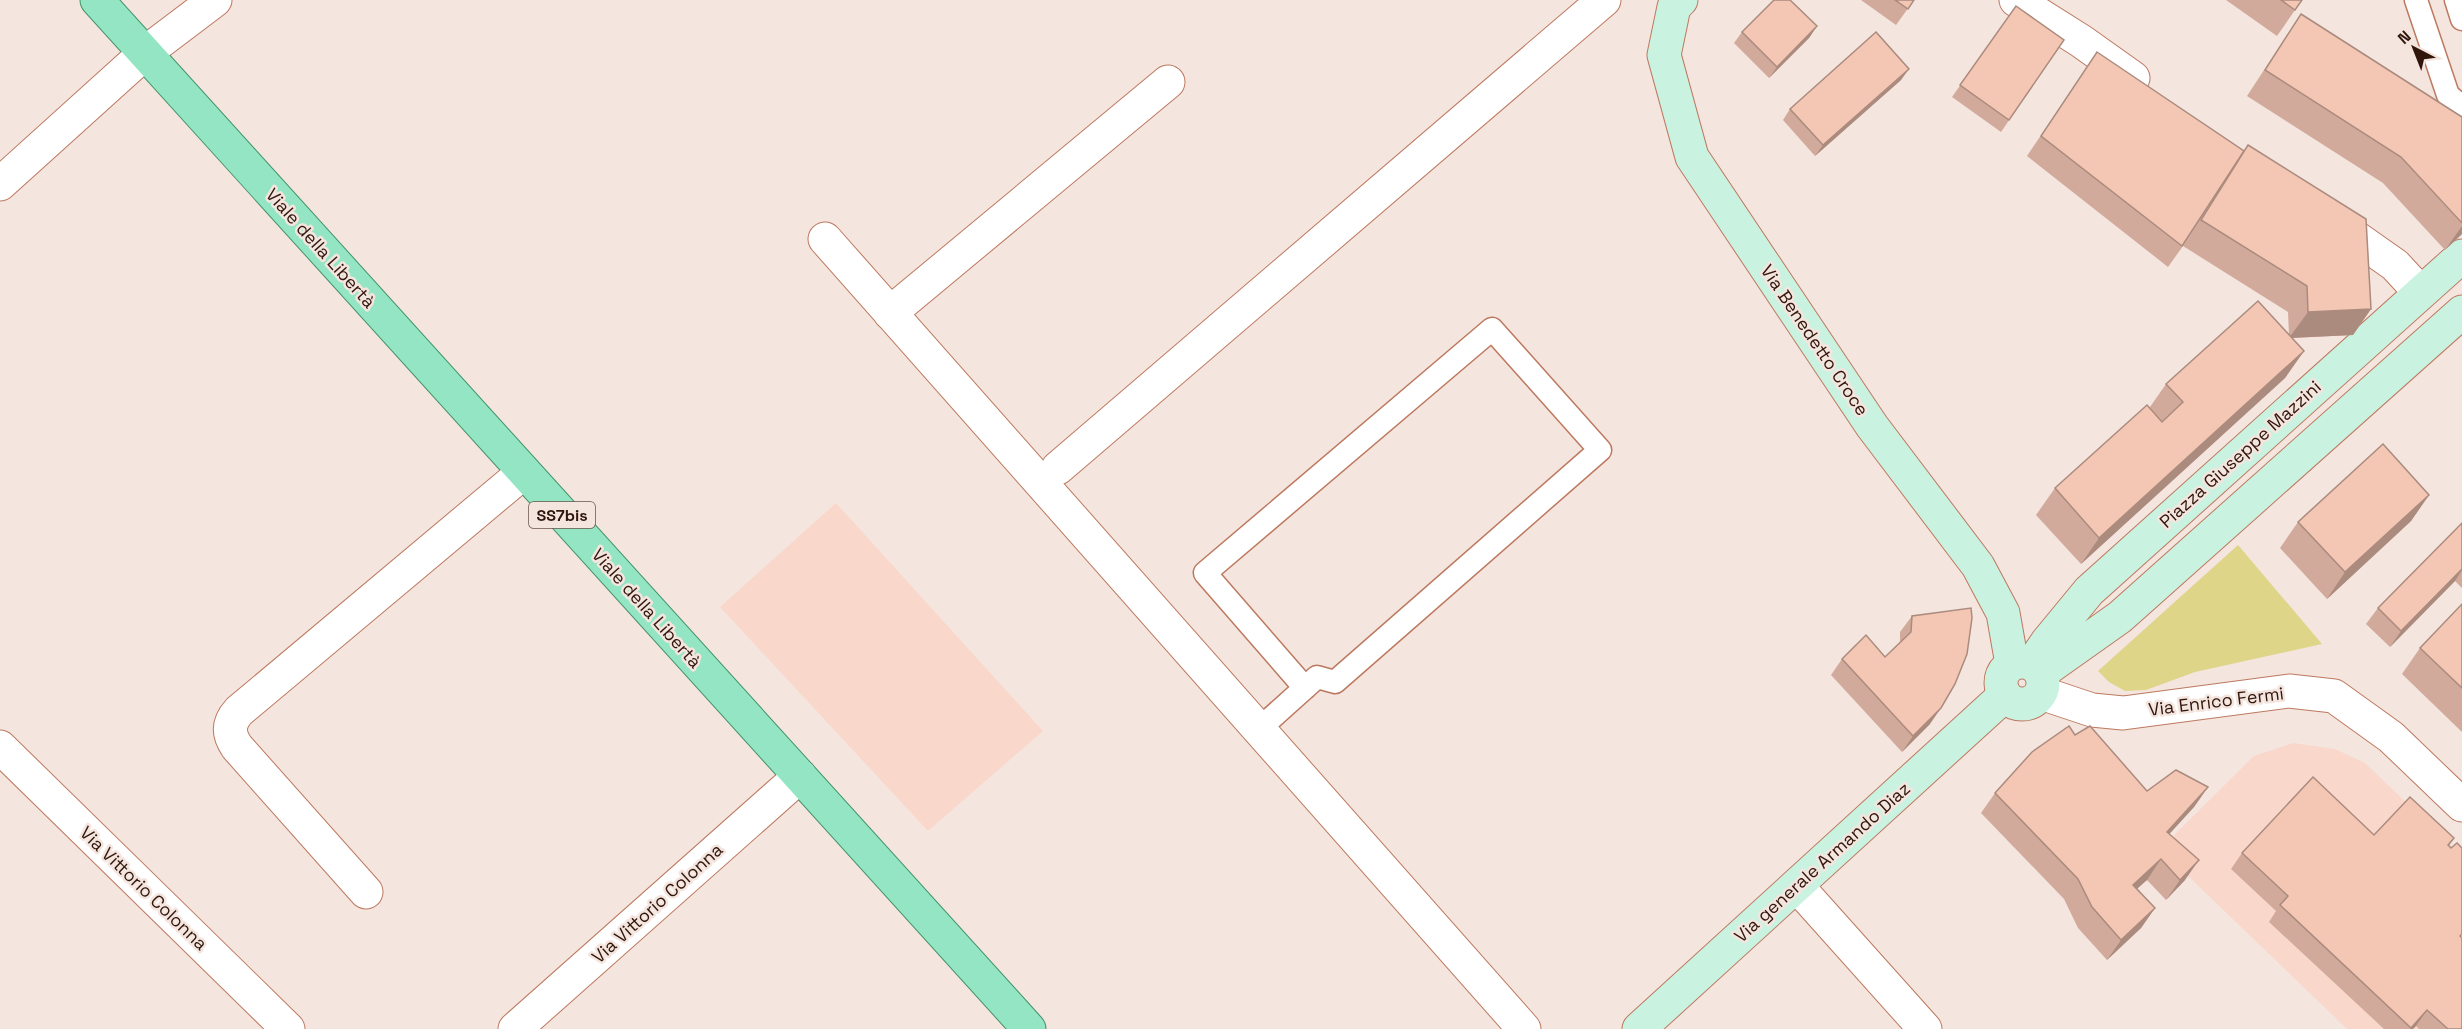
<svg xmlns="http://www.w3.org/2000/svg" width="2462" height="1029" viewBox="0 0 2462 1029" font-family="'Space Grotesk',sans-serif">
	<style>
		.built { fill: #f9d8cb }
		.green { fill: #dfd588 }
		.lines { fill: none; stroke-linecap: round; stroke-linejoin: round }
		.service-casing { stroke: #bd795f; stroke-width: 25 }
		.minor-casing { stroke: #bd795f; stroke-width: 35 }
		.secondary-casing { stroke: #bd795f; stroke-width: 35 }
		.primary-casing { stroke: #439269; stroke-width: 35 }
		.service { stroke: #fff; stroke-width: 22 }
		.minor { stroke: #fff; stroke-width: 33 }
		.secondary { stroke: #caf2e1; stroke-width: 33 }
		.primary { stroke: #94e5c4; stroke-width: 33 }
		.wall { fill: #d2aa9b }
		.shaded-wall { fill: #ab8b7e }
		.building { fill: #f4c6b4; stroke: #ab8b7e; stroke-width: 1.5 }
		.labels { text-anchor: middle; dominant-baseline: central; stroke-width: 5; stroke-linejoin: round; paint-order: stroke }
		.shield { fill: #f4e5df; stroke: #6b544b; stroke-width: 1.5 }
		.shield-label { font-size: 16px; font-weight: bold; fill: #30160b }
		.street-label { font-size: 18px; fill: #30160b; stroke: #f4e5df }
	</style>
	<rect width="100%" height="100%" fill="#f4e5df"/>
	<g class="built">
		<polygon points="836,503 1043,731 928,831 720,607"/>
		<polygon points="2293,743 2335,749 2365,763 2462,856 2462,1029 2347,1029 2160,849 2254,756"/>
	</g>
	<polygon class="green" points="2238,545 2322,644 2195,672 2146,690 2125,691 2109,682 2098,671"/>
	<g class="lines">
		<g class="service-casing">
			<g id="service">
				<polyline points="2416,0 2448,95 2462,107"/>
				<polyline points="2456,0 2462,19"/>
				<polyline points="1258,730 1317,677 1335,682 1600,450 1492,329 1205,573 1305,688"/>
			</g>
		</g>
		<g class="minor-casing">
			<g id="minor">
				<polyline points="2016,0 2081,41 2133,78"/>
				<polyline points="0,184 145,53 215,0"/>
				<polyline points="2331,220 2395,265 2420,292"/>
				<polyline points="825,239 1524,1029"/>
				<polyline points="890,313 1168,82"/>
				<polyline points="1058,468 1604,0"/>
				<polyline points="2041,693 2092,710 2123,713 2289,691 2334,696 2391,737 2462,805"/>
				<polyline points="0,747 288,1029"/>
				<polyline points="1797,886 1925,1029"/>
				<path d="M366,892L237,747C228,734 228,723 239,711L524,472"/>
				<polyline points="515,1029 800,776"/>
			</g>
		</g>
		<g class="secondary-casing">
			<g id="secondary">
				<polyline points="1681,0 1674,7 1664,55 1692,157 1872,426 1978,566 2003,613 2012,664"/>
				<circle cx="2022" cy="683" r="21"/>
				<polyline points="2032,664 2047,642 2089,591 2462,256"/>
				<polyline points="2041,673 2120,617 2462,312"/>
				<polyline points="1639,1029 2005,695"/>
			</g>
		</g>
		<g class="primary-casing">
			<polyline id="primary" points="97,0 1029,1029"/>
		</g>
		<use href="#service" class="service"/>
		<use href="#minor" class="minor"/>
		<use href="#secondary" class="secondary"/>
		<use href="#primary" class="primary"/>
	</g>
	<g class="wall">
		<polygon points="1861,0 1914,0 1896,25"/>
		<polygon points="2226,0 2302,0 2277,36"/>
		<polygon points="2016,6 2064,40 2001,132 1952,97"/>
		<polygon points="2301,14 2462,117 2462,234 2445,250 2383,183 2247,96 2283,41"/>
		<polygon points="1817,26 1809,38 1769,78 1734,43 1742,32"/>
		<polygon points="2097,52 2371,309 2353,335 2292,338 2304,351 2285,378 2081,564 2036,515 2055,488 2150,407 2166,384 2289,335 2288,312 2183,246 2168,267 2027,156"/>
		<polygon points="1901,80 1815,156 1783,120 1790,109"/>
		<polygon points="2429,495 2411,521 2327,599 2280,548 2298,522"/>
		<polygon points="2462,523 2462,588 2455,581 2390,647 2366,624 2378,608"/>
		<polygon points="2462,604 2462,732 2402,674 2420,648"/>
		<polygon points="1912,616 1930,724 1902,752 1831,675 1842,659 1885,657 1900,642 1900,632"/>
		<polygon points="2075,735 2147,791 2208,787 2194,807 2169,834 2185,880 2166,900 2147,880 2137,888 2155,908 2141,928 2107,960 2078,928 2064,899 1981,813 1995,793"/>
		<polygon points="2374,835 2454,838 2449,846 2462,1029 2419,1029 2416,1026 2413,1029 2384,1029 2269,922 2276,911 2231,869 2242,853"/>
	</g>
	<g class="shaded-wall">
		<polygon points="1817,26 1809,38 1769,78 1777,67"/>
		<polygon points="1909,69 1901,80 1815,156 1823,145"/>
		<polygon points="2462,226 2462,234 2445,250"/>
		<polygon points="2371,309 2353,335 2289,338 2308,312"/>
		<polygon points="2304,351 2285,378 2081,564 2099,538"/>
		<polygon points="2429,495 2411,521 2327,599 2345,572"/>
		<polygon points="2462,569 2462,570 2455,581 2390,647 2401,631"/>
		<polygon points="1941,708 1930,724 1902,752 1913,736"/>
		<polygon points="2208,787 2194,807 2153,852 2167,832"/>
		<polygon points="2161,859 2147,880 2119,905 2133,885"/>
		<polygon points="2199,860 2185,880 2166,900 2180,880"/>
		<polygon points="2155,908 2141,928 2107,960 2121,940"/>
		<polygon points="2427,1010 2416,1026 2413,1029 2410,1029"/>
	</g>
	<g class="building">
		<polygon points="1774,0 1790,0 1817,26 1777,67 1742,32"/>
		<polygon points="1895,0 1914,0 1908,9"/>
		<polygon points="2281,0 2302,0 2295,10"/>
		<polygon points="2016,6 2064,40 2009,120 1960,85"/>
		<polygon points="2301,14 2462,117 2462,223 2401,157 2265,70"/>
		<polygon points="1876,32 1909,69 1823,145 1790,109"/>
		<polygon points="2097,52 2244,151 2182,246 2041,136"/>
		<polygon points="2248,145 2366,219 2371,309 2308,312 2307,286 2201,220"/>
		<polygon points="2258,301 2304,351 2099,538 2055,488 2147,405 2162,422 2183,402 2166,384"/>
		<polygon points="2383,444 2429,495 2345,572 2298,522"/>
		<polygon points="2462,523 2462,569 2401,631 2378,608"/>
		<polygon points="2462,604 2462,688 2420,648"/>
		<polygon points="1971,608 1972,618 1967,654 1955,684 1941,708 1913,736 1842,659 1866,635 1885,657 1911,632 1912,616"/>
		<polygon points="2069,726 2075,735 2090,726 2147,791 2176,770 2208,787 2167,832 2199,860 2180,880 2161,859 2133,885 2155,908 2121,940 2092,907 2078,879 1995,793 2032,752"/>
		<polygon points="2313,777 2374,835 2410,797 2454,838 2448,845 2451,848 2457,843 2462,848 2462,934 2460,936 2462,938 2462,1029 2448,1029 2427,1010 2411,1028 2280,905 2288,896 2242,853"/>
	</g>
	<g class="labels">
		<rect class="shield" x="529" y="502" width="66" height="26" rx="4.5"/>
		<g class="shield-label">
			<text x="562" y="515">SS7bis</text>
		</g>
		<g class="street-label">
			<text transform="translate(321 248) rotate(48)">Viale della Libertà</text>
			<text transform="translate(1815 340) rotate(56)">Via Benedetto Croce</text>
			<text transform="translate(2240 454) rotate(-42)">Piazza Giuseppe Mazzini</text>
			<text transform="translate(647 608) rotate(48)">Viale della Libertà</text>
			<text transform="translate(2216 701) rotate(-7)">Via Enrico Fermi</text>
			<text transform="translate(1822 862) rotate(-42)">Via generale Armando Diaz</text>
			<text transform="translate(144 888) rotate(44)">Via Vittorio Colonna</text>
			<text transform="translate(657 903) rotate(-42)">Via Vittorio Colonna</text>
		</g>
	</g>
	<g transform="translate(2414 48) rotate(318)" stroke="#f4e5df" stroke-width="4.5" paint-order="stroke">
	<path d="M0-4.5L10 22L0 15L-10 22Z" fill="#30160b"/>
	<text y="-9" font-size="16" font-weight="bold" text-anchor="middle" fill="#30160b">N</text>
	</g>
</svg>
